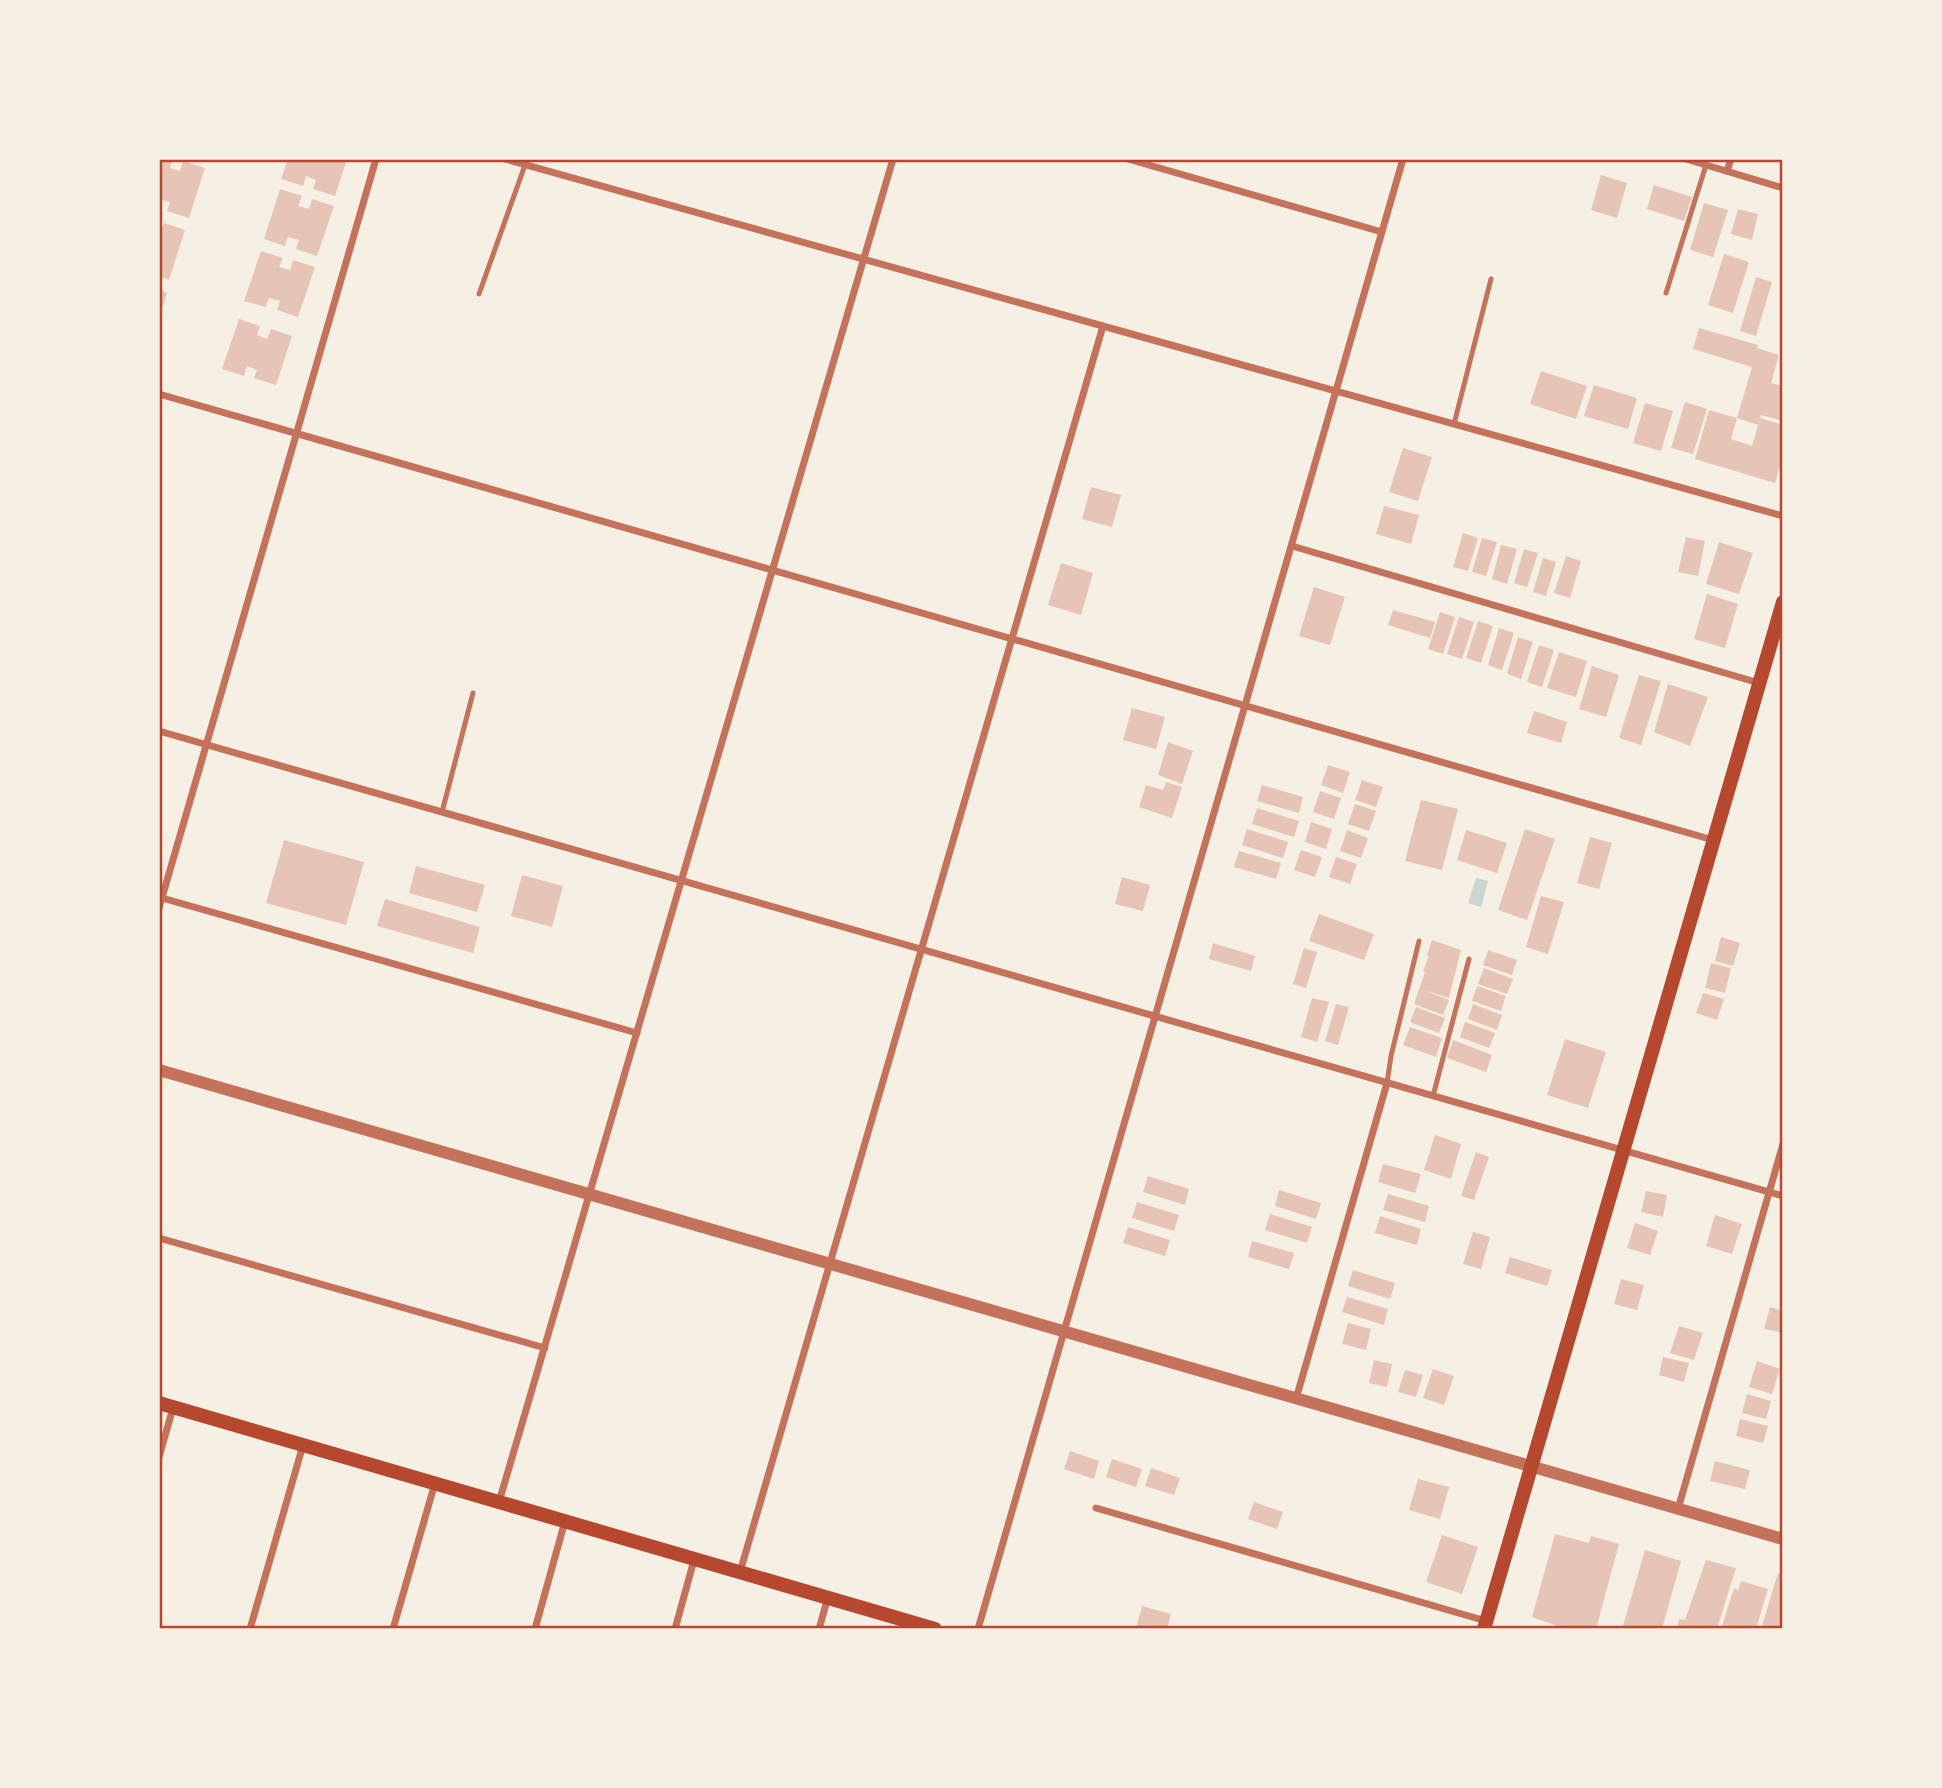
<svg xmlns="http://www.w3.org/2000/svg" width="1942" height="1788" viewBox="0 0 1942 1788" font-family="Cabin,sans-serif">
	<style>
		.water { fill: #c9d6d2 }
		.building { fill: #e6c5b7 }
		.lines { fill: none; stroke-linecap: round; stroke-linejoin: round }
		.service { stroke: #c5725c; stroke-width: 5 }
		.minor { stroke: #c5725c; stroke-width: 7 }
		.tertiary { stroke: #c5725c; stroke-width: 12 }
		.secondary { stroke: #b5482f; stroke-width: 14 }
		.neatline { fill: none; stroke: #b5482f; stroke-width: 2.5 }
	</style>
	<rect width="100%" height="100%" fill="#f6efe4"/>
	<polygon class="water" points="1476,878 1488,881 1481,907 1468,903"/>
	<g class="building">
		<polygon points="159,159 173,159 170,168 180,171 183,161 205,168 189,218 167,211 170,202 159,199"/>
		<polygon points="288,159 347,159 335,196 313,189 316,180 306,176 303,186 281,179"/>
		<polygon points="1601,175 1627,183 1617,218 1591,210"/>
		<polygon points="1654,185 1692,197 1684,221 1647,209"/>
		<polygon points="280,189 302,196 298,206 309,209 312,199 334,206 317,256 296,249 299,240 288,237 285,246 264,239"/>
		<polygon points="1704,203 1728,210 1713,257 1690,250"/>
		<polygon points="1738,209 1758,214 1752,240 1731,234"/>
		<polygon points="164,223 185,230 169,280 159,276 159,232"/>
		<polygon points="261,251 283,258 279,267 290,270 293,260 315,267 298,317 277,310 280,301 269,298 266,307 244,301"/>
		<polygon points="1724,254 1749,262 1733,313 1708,305"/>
		<polygon points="1756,277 1772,282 1756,336 1740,331"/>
		<polygon points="159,290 167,293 160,315 159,315"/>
		<polygon points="239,319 260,326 257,335 267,339 271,329 292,336 276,385 254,378 257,370 247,366 244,376 222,369"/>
		<polygon points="1699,328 1758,345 1757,348 1779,355 1771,383 1783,386 1783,421 1761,415 1760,418 1783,425 1783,456 1775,483 1695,459 1709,410 1737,418 1731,439 1752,446 1758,425 1737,418 1752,367 1693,349"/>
		<polygon points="1541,371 1587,386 1576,419 1530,404"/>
		<polygon points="1594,385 1637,398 1628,429 1584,416"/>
		<polygon points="1685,402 1707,409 1693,454 1671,448"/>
		<polygon points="1645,403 1673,411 1661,451 1633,443"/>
		<polygon points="1403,448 1432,457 1418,501 1389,492"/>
		<polygon points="1091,487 1121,495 1112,527 1082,519"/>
		<polygon points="1384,506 1419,515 1411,544 1376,534"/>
		<polygon points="1463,533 1478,538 1468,571 1453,567"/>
		<polygon points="1686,537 1705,541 1698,576 1678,572"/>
		<polygon points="1482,538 1497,542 1486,576 1472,572"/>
		<polygon points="1719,542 1753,553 1739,594 1706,584"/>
		<polygon points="1501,545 1517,549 1507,584 1492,579"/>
		<polygon points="1524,549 1538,553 1527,587 1514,583"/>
		<polygon points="1566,556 1581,561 1570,598 1554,593"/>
		<polygon points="1543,558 1556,562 1546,596 1533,592"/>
		<polygon points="1061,563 1093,573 1081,615 1048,605"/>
		<polygon points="1314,587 1345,597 1330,645 1299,636"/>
		<polygon points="1707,594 1738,604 1725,648 1694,639"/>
		<polygon points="1393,610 1435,622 1430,638 1388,625"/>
		<polygon points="1440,612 1455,617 1443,654 1428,649"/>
		<polygon points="1459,617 1474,622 1462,659 1447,654"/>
		<polygon points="1478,621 1493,626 1481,663 1466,658"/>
		<polygon points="1499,628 1514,633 1502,670 1488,665"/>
		<polygon points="1518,637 1533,642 1521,679 1507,674"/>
		<polygon points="1539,645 1554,650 1542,687 1527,682"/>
		<polygon points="1559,652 1587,661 1576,697 1547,688"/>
		<polygon points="1592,666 1619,675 1606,717 1579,709"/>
		<polygon points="1639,675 1661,681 1641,745 1619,738"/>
		<polygon points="1668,684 1708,697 1690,746 1654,732"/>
		<polygon points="1132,708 1165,717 1156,749 1123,740"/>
		<polygon points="1534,711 1567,722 1561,743 1527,733"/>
		<polygon points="1168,742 1193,751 1182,784 1158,775"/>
		<polygon points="1328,765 1350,772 1343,793 1321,785"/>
		<polygon points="1362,780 1383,787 1376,807 1355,800"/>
		<polygon points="1166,782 1182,787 1172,818 1139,807 1146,785 1163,790"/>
		<polygon points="1262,785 1303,797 1299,813 1257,801"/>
		<polygon points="1320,791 1341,798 1334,819 1313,812"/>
		<polygon points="1421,800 1458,809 1442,870 1405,861"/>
		<polygon points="1355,804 1376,811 1369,831 1348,824"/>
		<polygon points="1257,808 1299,821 1294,837 1252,824"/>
		<polygon points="1311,822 1332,829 1326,849 1305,842"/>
		<polygon points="1247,829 1288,842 1283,858 1242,845"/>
		<polygon points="1525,829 1555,839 1527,920 1498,910"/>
		<polygon points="1347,830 1368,838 1361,858 1340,851"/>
		<polygon points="1466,830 1507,843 1497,873 1457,860"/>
		<polygon points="1590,837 1612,843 1599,889 1577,883"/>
		<polygon points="284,840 364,862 346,925 266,903"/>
		<polygon points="1301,850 1322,857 1315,877 1294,870"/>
		<polygon points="1239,851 1281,863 1276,879 1234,867"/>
		<polygon points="1336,857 1357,864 1350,884 1329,877"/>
		<polygon points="416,866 485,885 477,912 409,893"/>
		<polygon points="522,875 563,886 552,927 511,916"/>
		<polygon points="1122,877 1150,885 1143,911 1115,904"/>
		<polygon points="1541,896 1564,902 1548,954 1526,947"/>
		<polygon points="385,899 480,927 473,953 377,926"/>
		<polygon points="1319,914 1374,934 1364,960 1309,941"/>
		<polygon points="1721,937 1740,943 1733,966 1715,961"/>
		<polygon points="1432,940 1461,950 1449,998 1423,990 1449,1000 1443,1015 1414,1004 1425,972 1423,971 1429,956 1427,955"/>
		<polygon points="1213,943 1255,956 1251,971 1209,959"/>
		<polygon points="1304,948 1317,952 1306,988 1293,984"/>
		<polygon points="1488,950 1517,960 1512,975 1483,965"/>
		<polygon points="1711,963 1731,968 1725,993 1705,988"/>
		<polygon points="1484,968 1513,979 1507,994 1478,984"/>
		<polygon points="1477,986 1506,996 1501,1011 1472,1001"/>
		<polygon points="1703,993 1724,999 1717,1020 1696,1013"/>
		<polygon points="1312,998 1329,1002 1317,1042 1301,1037"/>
		<polygon points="1336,1004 1349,1007 1338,1045 1325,1041"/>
		<polygon points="1473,1004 1502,1015 1497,1030 1468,1019"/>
		<polygon points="1416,1007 1445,1018 1439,1033 1410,1022"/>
		<polygon points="1465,1022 1495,1033 1489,1048 1460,1037"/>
		<polygon points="1410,1027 1442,1038 1436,1057 1403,1045"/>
		<polygon points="1565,1039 1606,1052 1588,1108 1547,1095"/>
		<polygon points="1453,1040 1492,1055 1486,1072 1447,1058"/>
		<polygon points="1435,1135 1461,1144 1451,1179 1424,1170"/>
		<polygon points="1476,1152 1489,1157 1474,1200 1461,1196"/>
		<polygon points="1383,1164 1421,1174 1415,1193 1378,1182"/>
		<polygon points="1148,1176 1189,1189 1185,1205 1143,1192"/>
		<polygon points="1279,1190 1321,1203 1316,1219 1275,1206"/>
		<polygon points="1646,1191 1667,1195 1663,1217 1641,1212"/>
		<polygon points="1388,1194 1429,1206 1425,1222 1383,1210"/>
		<polygon points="1137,1202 1179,1215 1174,1231 1132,1218"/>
		<polygon points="1270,1214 1312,1227 1307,1243 1265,1230"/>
		<polygon points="1715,1215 1742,1224 1732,1254 1706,1246"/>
		<polygon points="1380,1216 1421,1229 1417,1245 1375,1233"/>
		<polygon points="1635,1223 1658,1231 1650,1255 1627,1248"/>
		<polygon points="1128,1227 1170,1240 1165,1256 1123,1243"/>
		<polygon points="1473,1232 1490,1237 1481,1269 1463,1264"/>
		<polygon points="1252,1241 1294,1253 1289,1269 1248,1257"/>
		<polygon points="1510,1257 1552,1270 1547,1286 1505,1273"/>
		<polygon points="1353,1270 1395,1283 1390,1299 1348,1286"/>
		<polygon points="1621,1279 1644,1285 1637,1310 1614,1304"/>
		<polygon points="1347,1297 1388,1309 1384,1325 1342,1312"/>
		<polygon points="1770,1307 1783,1311 1783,1333 1764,1329"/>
		<polygon points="1348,1323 1371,1329 1366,1350 1342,1344"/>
		<polygon points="1679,1326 1703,1333 1694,1360 1670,1353"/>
		<polygon points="1663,1357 1689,1363 1684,1382 1659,1375"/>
		<polygon points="1374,1360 1392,1364 1387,1387 1369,1383"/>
		<polygon points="1757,1361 1780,1369 1772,1394 1749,1387"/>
		<polygon points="1433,1369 1454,1376 1444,1405 1423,1398"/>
		<polygon points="1405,1370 1423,1375 1416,1397 1398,1392"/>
		<polygon points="1747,1394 1771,1401 1766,1419 1742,1413"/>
		<polygon points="1740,1419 1768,1426 1763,1443 1736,1436"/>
		<polygon points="1070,1451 1099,1461 1094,1479 1064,1469"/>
		<polygon points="1112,1459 1142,1469 1136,1487 1106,1477"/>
		<polygon points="1715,1461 1750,1470 1745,1489 1710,1481"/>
		<polygon points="1151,1468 1180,1478 1174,1495 1145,1486"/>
		<polygon points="1418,1479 1449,1487 1440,1519 1409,1510"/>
		<polygon points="1254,1502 1283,1512 1277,1529 1248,1519"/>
		<polygon points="1555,1534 1589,1543 1591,1536 1619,1544 1596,1629 1566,1629 1532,1617"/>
		<polygon points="1442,1535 1478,1547 1462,1594 1426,1582"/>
		<polygon points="1645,1550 1681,1561 1662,1629 1622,1629"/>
		<polygon points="1706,1560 1736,1568 1717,1629 1677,1629 1679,1619 1685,1620"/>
		<polygon points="1778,1573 1783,1575 1783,1629 1761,1629"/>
		<polygon points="1741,1581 1768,1589 1756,1629 1721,1629 1734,1588 1738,1590"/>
		<polygon points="1142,1606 1171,1614 1167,1629 1136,1629"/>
	</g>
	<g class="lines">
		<g class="service">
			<polyline points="1666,293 1706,165"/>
			<polyline points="479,294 525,165"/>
			<polyline points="1454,424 1491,279"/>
			<polyline points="442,812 473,693"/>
			<polyline points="1387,1083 1391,1056 1419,941"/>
			<polyline points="1433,1096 1469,959"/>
		</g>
		<g class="minor">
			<polyline points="505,159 1783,516"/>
			<polyline points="1128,159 1382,232"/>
			<polyline points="1686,159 1783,188"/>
			<polyline points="1727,171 1731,159"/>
			<polyline points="159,394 1713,840"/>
			<polyline points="1292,546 1759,683"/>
			<polyline points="159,731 1783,1196"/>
			<polyline points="162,898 637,1033"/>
			<polyline points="159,908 376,159"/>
			<polyline points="159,1238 545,1348"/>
			<polyline points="1296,1399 1387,1083"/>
			<polyline points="159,1457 173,1408"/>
			<polyline points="499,1502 893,159"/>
			<polyline points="1096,1508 1486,1621"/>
			<polyline points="1678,1509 1783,1144"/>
			<polyline points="740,1572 1103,326"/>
			<polyline points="250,1629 303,1445"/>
			<polyline points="393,1629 435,1483"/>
			<polyline points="535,1629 565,1521"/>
			<polyline points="675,1629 694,1560"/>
			<polyline points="819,1629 828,1597"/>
			<polyline points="978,1629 1403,159"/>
		</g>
		<polyline class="tertiary" points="159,1070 1783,1539"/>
		<g class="secondary">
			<polyline points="159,1403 935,1629"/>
			<polyline points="1484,1629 1783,602"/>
		</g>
	</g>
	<rect width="1942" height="1788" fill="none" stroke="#f6efe4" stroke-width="322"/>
	<rect x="161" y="161" width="1620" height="1466" class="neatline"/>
</svg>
